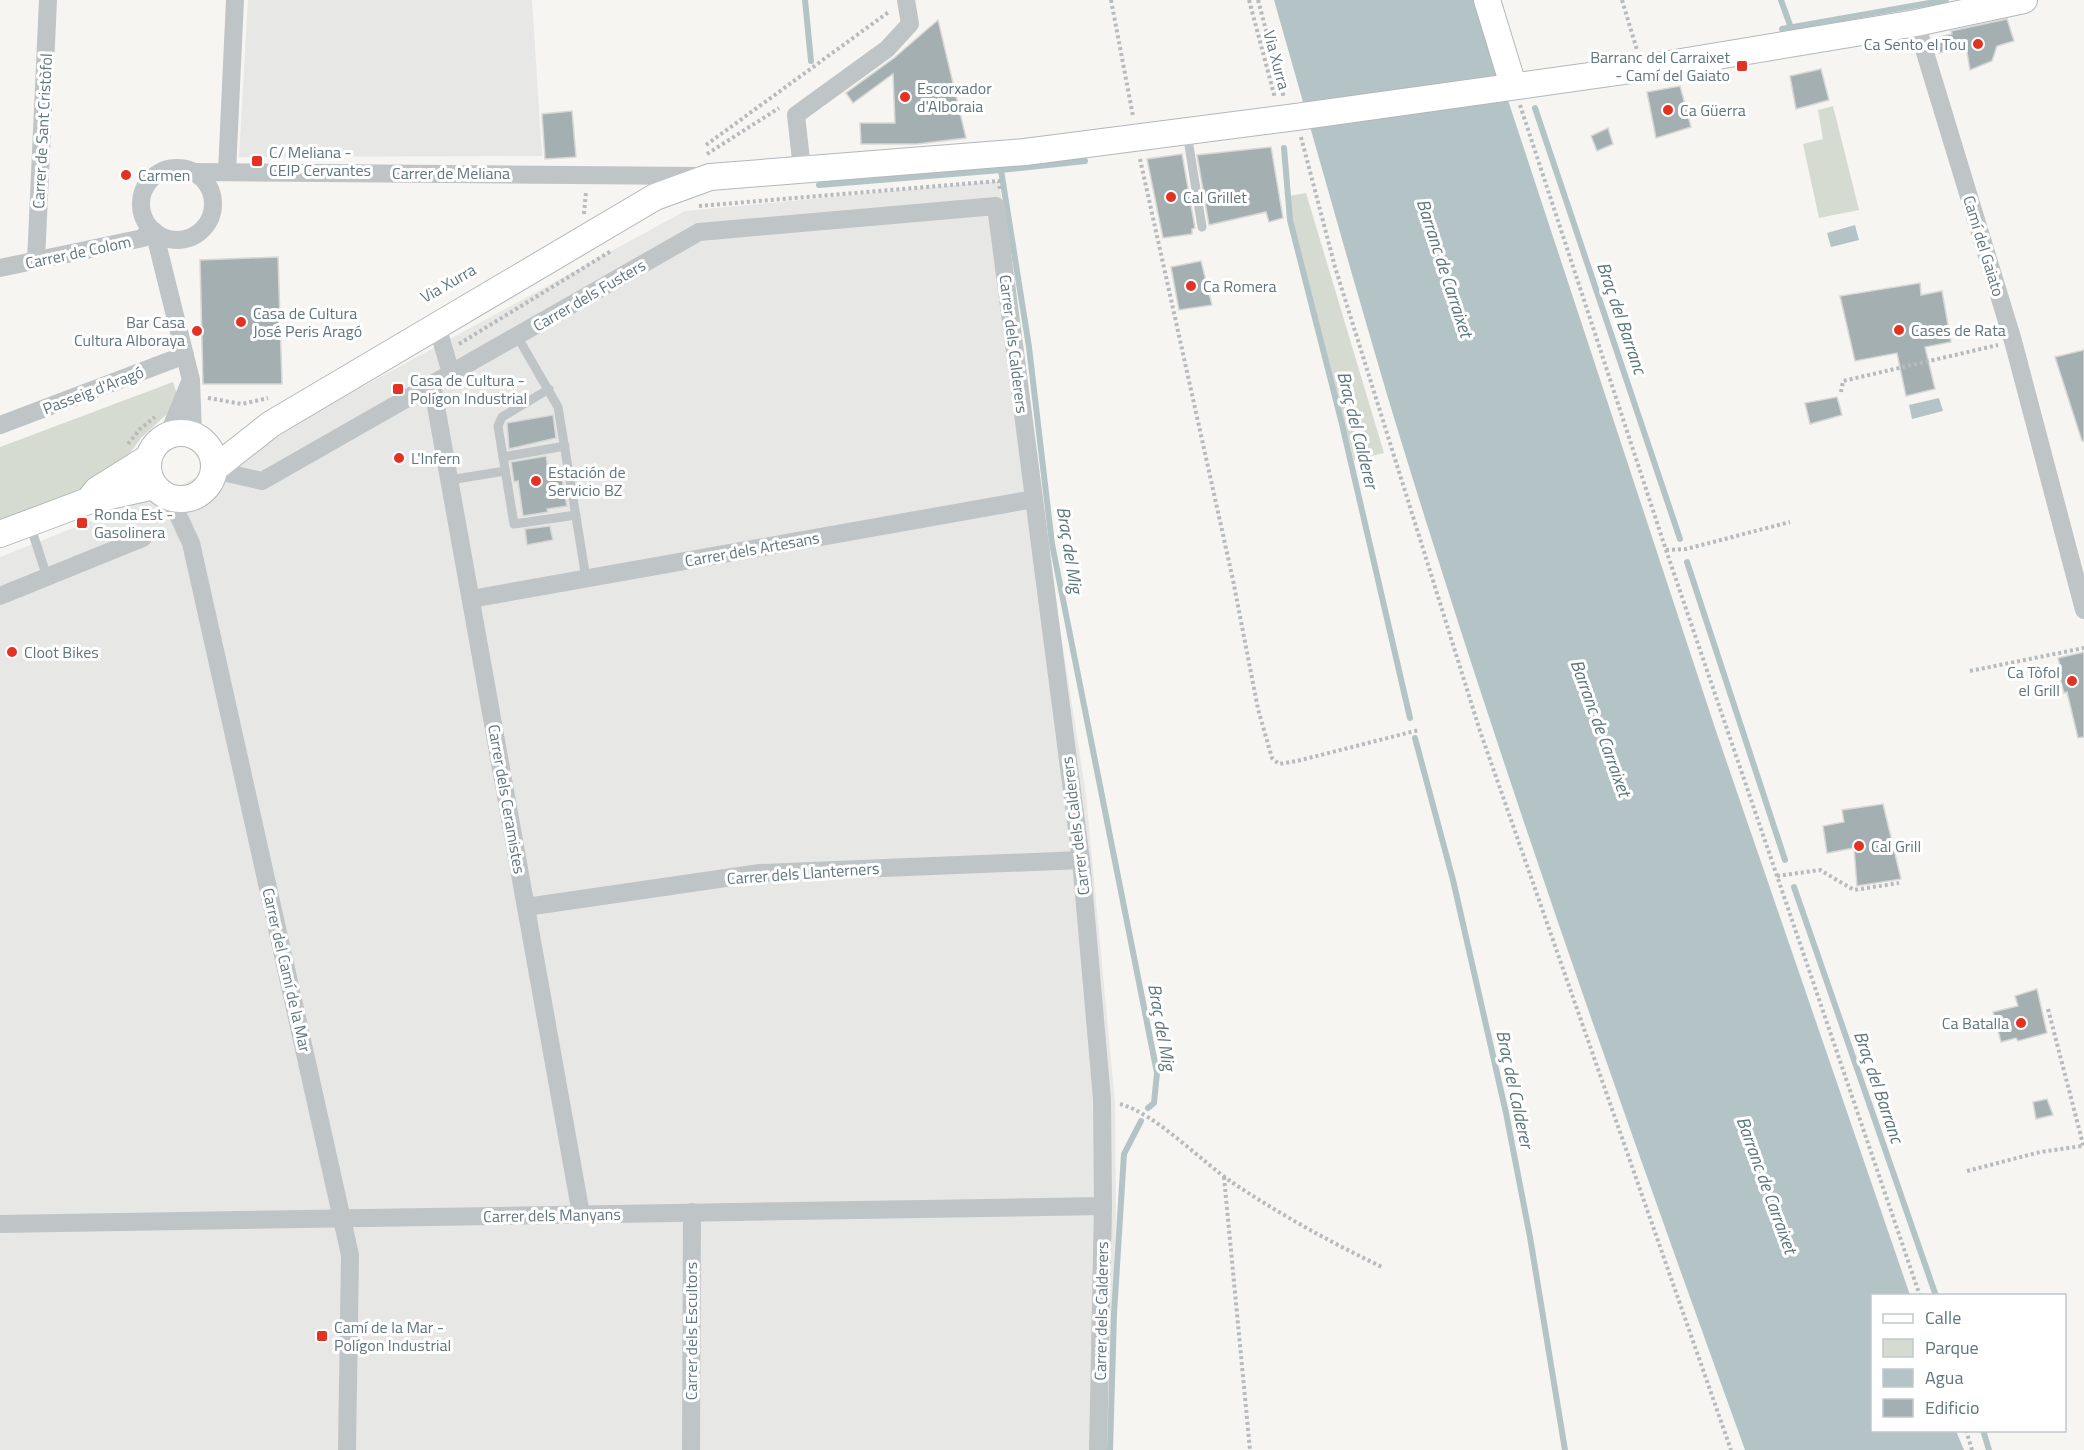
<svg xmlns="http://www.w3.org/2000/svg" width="2084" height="1450" viewBox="0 0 2084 1450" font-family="'Titillium Web',sans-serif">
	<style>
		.built { fill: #e7e7e6 }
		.green { fill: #d6dbd1 }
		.water { fill: #b4c4c6 }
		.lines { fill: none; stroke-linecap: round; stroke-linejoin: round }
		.stream { stroke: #b4c4c6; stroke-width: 6 }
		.building { fill: #a4afb2; stroke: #d7d7d5; stroke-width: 1.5 }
		.secondary-casing { stroke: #b1b8bb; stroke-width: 28 }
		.path { stroke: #b7bbbd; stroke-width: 4; stroke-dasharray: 3 3; stroke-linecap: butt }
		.lane { stroke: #bfc4c7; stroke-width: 9 }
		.street { stroke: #bfc4c7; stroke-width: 18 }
		.secondary { stroke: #fff; stroke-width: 26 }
		.poi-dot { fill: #e53124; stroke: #fff; stroke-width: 2 }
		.labels { text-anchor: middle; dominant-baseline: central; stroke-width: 6; stroke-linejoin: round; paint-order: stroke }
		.poi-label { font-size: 16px; fill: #61767e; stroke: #fff; text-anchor: start }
		.street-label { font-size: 16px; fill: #61767e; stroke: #fff }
		.water-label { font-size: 18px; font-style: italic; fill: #5b7679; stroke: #fff }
	</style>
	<rect width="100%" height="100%" fill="#f6f5f2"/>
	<g class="built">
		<polygon points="248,0 532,0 542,156 239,157"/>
		<polygon points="999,181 1040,500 1086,795 1115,1102 1116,1214 1108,1450 0,1450 0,557 180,486 685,211"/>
	</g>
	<g class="green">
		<polygon points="1833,106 1859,210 1819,218 1803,144 1823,139 1818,110"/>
		<polygon points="1306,193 1384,453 1354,460 1292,219 1289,196"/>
		<polygon points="173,382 178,397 168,413 141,438 119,468 61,499 0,522 0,447"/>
	</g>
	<g class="water">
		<path d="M1274,0H1475L1716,731L1910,1295L1872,1296V1430L1956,1431L1964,1450H1745C1619,1102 1495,752 1388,398C1349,266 1312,133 1274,0Z"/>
		<polygon points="1855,225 1859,240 1831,247 1827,233"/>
		<polygon points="1939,398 1943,411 1912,419 1909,405"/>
	</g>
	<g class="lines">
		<g class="stream">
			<polyline points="805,0 811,61"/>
			<polyline points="1781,0 1791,28"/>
			<polyline points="1782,29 1946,0"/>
			<polyline points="1535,108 1680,539"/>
			<polyline points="1284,148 1290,220 1342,424 1410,718"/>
			<polyline points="1001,170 1085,161"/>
			<polyline points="819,185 1001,170 1029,347 1052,544 1157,1073 1154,1103 1148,1108"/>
			<polyline points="1687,562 1785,860"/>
			<polyline points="1415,738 1453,880 1506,1113 1530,1237 1565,1450"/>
			<polyline points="1794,887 1936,1296"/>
			<polyline points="1983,1430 1989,1450"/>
			<polyline points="1110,1450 1114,1314 1124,1154 1141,1121"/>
		</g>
	</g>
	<g class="building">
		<polygon points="2007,19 2014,41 1997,46 1992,61 1970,70 1967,52 1957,52 1955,48 1939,53 1935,38 1952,34 1951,31"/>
		<polygon points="938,20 966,138 917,144 861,144 860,123 895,123 893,74 853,103 846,93 894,58"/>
		<polygon points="1821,69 1829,100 1796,109 1790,76"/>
		<polygon points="1680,86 1691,127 1656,138 1647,92"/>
		<polygon points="572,111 576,157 545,159 542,114"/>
		<polygon points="1608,128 1613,144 1597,151 1591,136"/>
		<polygon points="1271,147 1283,218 1269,222 1266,212 1209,225 1197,155"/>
		<polygon points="1182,154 1195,228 1192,229 1192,234 1163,238 1147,159"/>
		<polygon points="278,257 282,384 203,384 200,260"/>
		<polygon points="1201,261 1212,305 1179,310 1171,267"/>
		<polygon points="1920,283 1921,295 1942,291 1951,342 1925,347 1935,389 1906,396 1897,353 1855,361 1840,296"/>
		<polygon points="2084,350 2084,441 2082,441 2055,357"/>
		<polygon points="1837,397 1842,415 1810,424 1805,403"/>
		<polygon points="553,415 556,438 509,449 507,423"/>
		<polygon points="546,456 549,476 561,474 567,506 547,509 548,512 523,516 518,481 514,482 511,462"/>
		<polygon points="550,526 553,540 527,545 525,529"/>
		<polygon points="2084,652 2084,737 2078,738 2067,692 2064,693 2058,671 2061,670 2058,658"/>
		<polygon points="1883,804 1901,879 1857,886 1854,848 1827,853 1823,826 1844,822 1842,810"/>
		<polygon points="2037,989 2047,1033 2018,1041 2016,1038 2001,1042 1993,1012 2018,1006 2015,996"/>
		<polygon points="2047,1099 2053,1115 2036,1119 2033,1102"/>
	</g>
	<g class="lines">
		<g class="secondary-casing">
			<g id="secondary">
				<polyline points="1487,0 1513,85"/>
				<circle cx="181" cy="466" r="33"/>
				<polyline points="215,468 271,424 655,197 710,177 1025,152 1296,117 1639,69 1916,23 2024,0"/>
				<polyline points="92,496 97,490 148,458"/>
				<polyline points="0,534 88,501 154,486"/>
			</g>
		</g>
		<g class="path">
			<polyline points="1111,0 1133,116"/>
			<polyline points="1249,0 1275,98"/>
			<polyline points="1258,0 1284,98"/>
			<polyline points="1622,0 1637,50"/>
			<polyline points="1520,105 1666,550 1920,1296"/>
			<polyline points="1301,137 1335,267 1480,731 1731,1450"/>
			<polyline points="706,145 890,11"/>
			<polyline points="707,154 779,108"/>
			<polyline points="1140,159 1233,580 1258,709 1272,758 1279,764 1297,761 1419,730"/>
			<polyline points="699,206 999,181 1000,191"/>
			<polyline points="584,214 586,191"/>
			<polyline points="459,344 611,251"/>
			<polyline points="1841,392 1843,381 1998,345"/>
			<polyline points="208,398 242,404 268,398"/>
			<polyline points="128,444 140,429 155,417"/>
			<polyline points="1666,550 1686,549 1790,522"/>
			<polyline points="1970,671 2084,648"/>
			<polyline points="1777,876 1820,870 1854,890 1899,883"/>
			<polyline points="2048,1009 2084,1148"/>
			<path d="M1120,1104C1155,1113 1202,1162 1233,1183C1281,1215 1330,1242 1382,1267"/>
			<polyline points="1967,1171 2040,1152 2082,1146"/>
			<polyline points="1224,1177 1250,1450"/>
			<polyline points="1966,1430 1972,1450"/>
		</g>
		<g class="lane">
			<polyline points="1187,133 1202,227"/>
			<polyline points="517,336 558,407 586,578"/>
			<polyline points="549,389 502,417 498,426 514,524 576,515"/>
			<polyline points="503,457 565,446"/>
			<polyline points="450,480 505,471"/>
			<polyline points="27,527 34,537 47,577"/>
		</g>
		<g class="street">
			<polyline points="1916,23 2013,341 2084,610"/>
			<circle cx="177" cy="204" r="36"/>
			<polyline points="802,169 796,115 887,49 910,24 906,0"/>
			<polyline points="192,172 699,176"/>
			<polyline points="227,172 235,0"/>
			<polyline points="154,231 191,380 193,434"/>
			<polyline points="36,261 48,0"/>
			<polyline points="0,268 143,238 150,228"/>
			<polyline points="437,326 451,373"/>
			<polyline points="432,384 581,1214"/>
			<polyline points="0,425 185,355"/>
			<polyline points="168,435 190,382"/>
			<polyline points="214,470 262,481 699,232 996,206 1081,860 1102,1099 1103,1206 1098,1450"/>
			<polyline points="170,498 191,543 350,1255 347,1450"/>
			<polyline points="0,596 143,538"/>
			<polyline points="471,599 1034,499"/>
			<polyline points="526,907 760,873 1081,860"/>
			<polyline points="0,1224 1103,1206"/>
			<polyline points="691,1450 692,1212"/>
		</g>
		<use href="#secondary" class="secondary"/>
	</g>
	<g class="poi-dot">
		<circle cx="1978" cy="44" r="6"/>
		<rect x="1736" y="60" width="12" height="12" rx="3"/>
		<circle cx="905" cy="97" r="6"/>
		<circle cx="1668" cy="110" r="6"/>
		<rect x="251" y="155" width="12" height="12" rx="3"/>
		<circle cx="126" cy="175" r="6"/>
		<circle cx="1171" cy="197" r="6"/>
		<circle cx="1191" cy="286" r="6"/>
		<circle cx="241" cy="322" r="6"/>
		<circle cx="1899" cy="330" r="6"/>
		<circle cx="197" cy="331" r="6"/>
		<rect x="392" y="383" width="12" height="12" rx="3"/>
		<circle cx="399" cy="458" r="6"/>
		<circle cx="536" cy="481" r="6"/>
		<rect x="76" y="517" width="12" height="12" rx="3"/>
		<circle cx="12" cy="652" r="6"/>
		<circle cx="2072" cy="681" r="6"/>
		<circle cx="1859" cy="846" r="6"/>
		<circle cx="2021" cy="1023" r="6"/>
		<rect x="316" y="1330" width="12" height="12" rx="3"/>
	</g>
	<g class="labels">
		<g class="poi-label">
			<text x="1966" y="44" text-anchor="end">Ca Sento el Tou</text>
			<text x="1730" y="57" text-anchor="end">Barranc del Carraixet<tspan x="1730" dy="18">- Camí del Gaiato</tspan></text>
			<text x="917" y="88">Escorxador<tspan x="917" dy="18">d'Alboraia</tspan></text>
			<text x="1680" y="110">Ca Güerra</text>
			<text x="269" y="152">C/ Meliana -<tspan x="269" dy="18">CEIP Cervantes</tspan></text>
			<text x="138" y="175">Carmen</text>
			<text x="1183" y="197">Cal Grillet</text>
			<text x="1203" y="286">Ca Romera</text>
			<text x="253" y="313">Casa de Cultura<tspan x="253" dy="18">José Peris Aragó</tspan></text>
			<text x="185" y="322" text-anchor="end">Bar Casa<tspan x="185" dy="18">Cultura Alboraya</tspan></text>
			<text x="1911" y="330">Cases de Rata</text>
			<text x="410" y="380">Casa de Cultura -<tspan x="410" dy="18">Polígon Industrial</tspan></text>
			<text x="411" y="458">L'Infern</text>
			<text x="548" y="472">Estación de<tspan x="548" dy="18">Servicio BZ</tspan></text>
			<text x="94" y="514">Ronda Est -<tspan x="94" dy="18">Gasolinera</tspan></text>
			<text x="24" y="652">Cloot Bikes</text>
			<text x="2060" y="672" text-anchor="end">Ca Tòfol<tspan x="2060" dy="18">el Grill</tspan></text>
			<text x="1871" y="846">Cal Grill</text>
			<text x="2009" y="1023" text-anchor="end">Ca Batalla</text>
			<text x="334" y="1327">Camí de la Mar -<tspan x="334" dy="18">Polígon Industrial</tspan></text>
		</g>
		<g class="street-label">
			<text transform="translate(1277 60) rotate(75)">Via Xurra</text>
			<text transform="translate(42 131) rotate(-87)">Carrer de Sant Cristòfol</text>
			<text x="451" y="173">Carrer de Meliana</text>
			<text transform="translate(1984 246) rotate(73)">Camí del Gaiato</text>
			<text transform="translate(78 252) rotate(-12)">Carrer de Colom</text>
			<text transform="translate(448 283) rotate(-30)">Via Xurra</text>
			<text transform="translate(589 295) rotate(-30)">Carrer dels Fusters</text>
			<text transform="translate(1014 344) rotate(83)">Carrer dels Calderers</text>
			<text transform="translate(93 390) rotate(-21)">Passeig d'Aragó</text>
			<text transform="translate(752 549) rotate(-10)">Carrer dels Artesans</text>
			<text transform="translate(507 799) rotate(80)">Carrer dels Ceramistes</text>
			<text transform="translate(1075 826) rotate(-97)">Carrer dels Calderers</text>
			<text transform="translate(803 873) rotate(-4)">Carrer dels Llanterners</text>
			<text transform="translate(287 970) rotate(77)">Carrer del Camí de la Mar</text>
			<text transform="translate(552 1215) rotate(-1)">Carrer dels Manyans</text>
			<text transform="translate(1101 1311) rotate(-89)">Carrer dels Calderers</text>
			<text transform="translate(691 1331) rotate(-90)">Carrer dels Escultors</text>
		</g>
		<g class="water-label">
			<text transform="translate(1445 268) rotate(72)">Barranc de Carraixet</text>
			<text transform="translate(1622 318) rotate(71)">Braç del Barranc</text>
			<text transform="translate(1358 430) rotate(76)">Braç del Calderer</text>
			<text transform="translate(1070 550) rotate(81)">Braç del Mig</text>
			<text transform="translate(1601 728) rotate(70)">Barranc de Carraixet</text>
			<text transform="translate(1162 1027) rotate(80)">Braç del Mig</text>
			<text transform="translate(1879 1087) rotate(71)">Braç del Barranc</text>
			<text transform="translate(1515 1089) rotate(78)">Braç del Calderer</text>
			<text transform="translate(1767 1185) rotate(70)">Barranc de Carraixet</text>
		</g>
	</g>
	<rect x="1871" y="1294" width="195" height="138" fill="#ffffff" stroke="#c0c8cb" stroke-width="1.5"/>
	<rect x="1883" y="1314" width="30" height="9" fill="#ffffff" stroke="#c0c8cb" stroke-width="1.5"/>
	<text x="1925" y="1324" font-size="18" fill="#61767e">Calle</text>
	<rect x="1883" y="1339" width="30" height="18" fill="#d6dbd1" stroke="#c0c8cb" stroke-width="1.5"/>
	<text x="1925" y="1354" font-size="18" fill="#61767e">Parque</text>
	<rect x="1883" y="1369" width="30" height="18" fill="#b4c4c6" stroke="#c0c8cb" stroke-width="1.5"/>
	<text x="1925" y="1384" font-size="18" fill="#61767e">Agua</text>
	<rect x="1883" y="1399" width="30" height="18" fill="#a4afb2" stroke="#c0c8cb" stroke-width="1.5"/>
	<text x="1925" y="1414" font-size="18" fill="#61767e">Edificio</text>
</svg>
